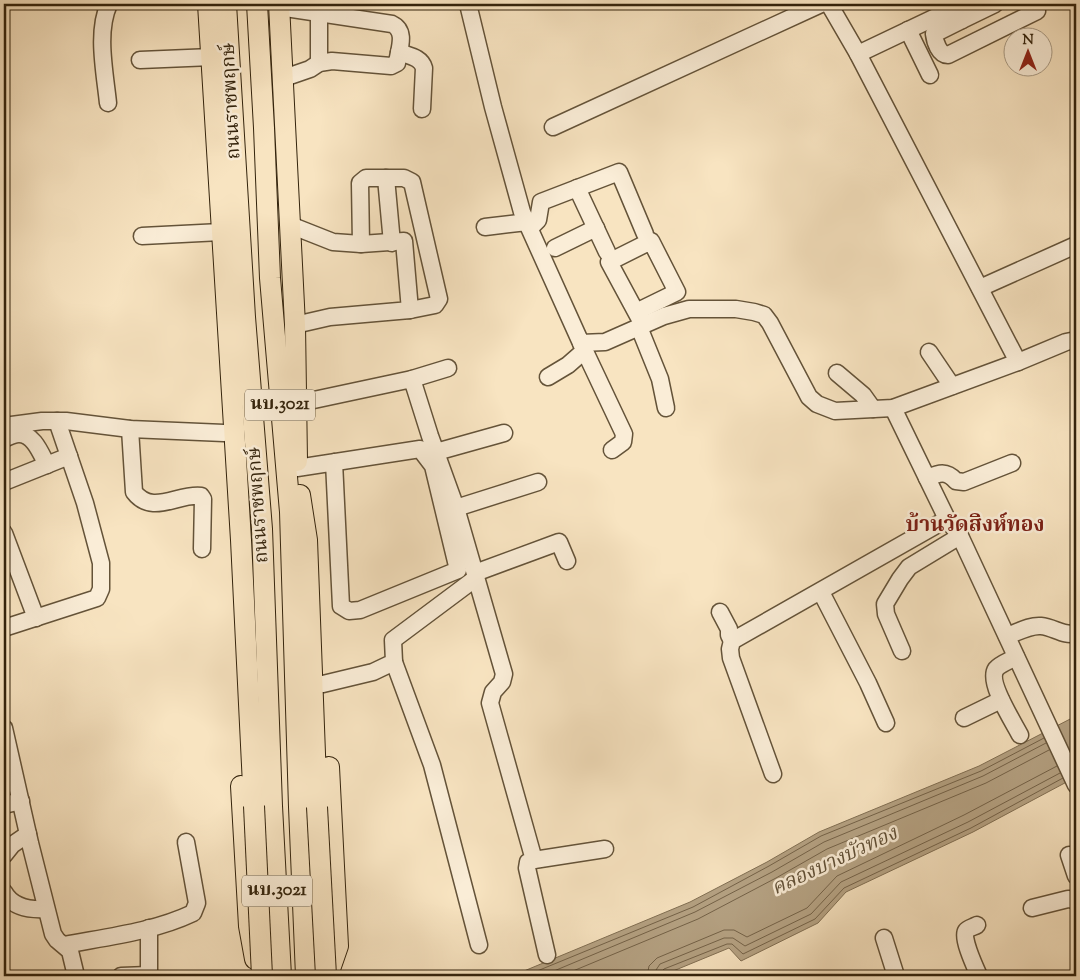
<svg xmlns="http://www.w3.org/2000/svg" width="1080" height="980" viewBox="0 0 1080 980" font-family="'Sorts Mill Goudy','Noto Serif Thai',serif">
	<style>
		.water { fill: #b5a283; stroke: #816f53 }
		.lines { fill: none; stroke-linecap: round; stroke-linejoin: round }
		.shore { stroke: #746248; stroke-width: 1 }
		.minor-casing { stroke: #645339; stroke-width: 19 }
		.major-casing { stroke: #33230c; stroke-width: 22 }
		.minor { stroke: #faedd7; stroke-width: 16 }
		.major { stroke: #f8e4c1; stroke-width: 20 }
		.major-bridge-casing { stroke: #33230c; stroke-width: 22; stroke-linecap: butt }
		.major-bridge { stroke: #f8e4c1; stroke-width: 20 }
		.labels { text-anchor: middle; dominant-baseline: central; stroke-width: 5; stroke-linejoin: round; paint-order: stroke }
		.shield { fill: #faedd7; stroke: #6f6049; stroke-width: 1 }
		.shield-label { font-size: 18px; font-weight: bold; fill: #33230c }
		.street-label { font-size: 19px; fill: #33230c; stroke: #faedd7 }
		.water-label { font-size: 20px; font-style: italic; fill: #604f36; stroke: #faedd7 }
		.quarter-label { font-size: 21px; font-weight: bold; fill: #7a1f14; stroke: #faedd7 }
	</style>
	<rect width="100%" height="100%" fill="#f8e4c1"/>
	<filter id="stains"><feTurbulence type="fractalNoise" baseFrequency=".004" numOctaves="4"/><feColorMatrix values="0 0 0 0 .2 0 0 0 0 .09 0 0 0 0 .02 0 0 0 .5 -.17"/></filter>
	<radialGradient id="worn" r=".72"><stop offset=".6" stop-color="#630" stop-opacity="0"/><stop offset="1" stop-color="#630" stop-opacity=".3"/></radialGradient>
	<polygon class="water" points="1076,716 1076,777 973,832 846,892 818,923 741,961 729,948 661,976 512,976 690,902 767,862 819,832 979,766"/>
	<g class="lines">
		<g class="shore">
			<polyline points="525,976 693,907 769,866 821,836 981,771 1044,738"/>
			<polyline points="542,976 695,912 772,872 824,842 983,776 1046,743"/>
			<polyline points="561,976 698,919 776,878 827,849 986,783 1049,750"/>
			<polyline points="647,976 649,966 657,958 724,930 734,930 747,937 807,908 837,876 964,815 1057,766"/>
			<polyline points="654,976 656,970 660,964 724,938 733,938 745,946 811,914 841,882 968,822 1060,773"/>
			<polyline points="661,976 661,972 664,969 727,944 732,944 743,954 815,919 844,888 971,828 1063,778"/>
		</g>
		<g class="minor-casing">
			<g id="minor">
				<polyline points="468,4 493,107 522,212 581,343 605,342 664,316 689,309 736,309 754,312 764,315 770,323 809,397 817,404 835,411 893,408 1018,362 1066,342 1076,340"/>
				<polyline points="829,4 858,54 1018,362"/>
				<path d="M279,7L392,24C407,31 399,49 397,63L391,66L332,61L319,63L310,69L284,78"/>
				<polyline points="959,11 962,20 995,4"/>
				<polyline points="319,13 319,63"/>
				<path d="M962,20L934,34C935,42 939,55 948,55L1037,11"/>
				<polyline points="908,30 930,75"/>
				<path d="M399,52C409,56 421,57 424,68L422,109"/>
				<polyline points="858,54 963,4"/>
				<polyline points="140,60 212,57"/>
				<path d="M108,103C105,73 96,32 109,4"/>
				<polyline points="553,127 821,4"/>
				<polyline points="386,178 392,243"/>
				<polyline points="577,188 607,252"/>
				<polyline points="290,225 333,242 361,244 404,241 410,310 330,317 295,325"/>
				<polyline points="485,227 527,222"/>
				<polyline points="530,228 538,220 541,202 619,172 645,234"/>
				<polyline points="142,236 221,232"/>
				<polyline points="361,244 360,183 366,178 404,178 412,182 439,299 435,305 410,310"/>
				<polyline points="555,248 596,228"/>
				<polyline points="980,288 1076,245"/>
				<polyline points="636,312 677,292 651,241 609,262 643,325"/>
				<polyline points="639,327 660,379 666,408"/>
				<polyline points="581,343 624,434 623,442 612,450"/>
				<polyline points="929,352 952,386"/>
				<polyline points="837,373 863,395 873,409"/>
				<polyline points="548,377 568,365 584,351"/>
				<polyline points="412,379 448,368"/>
				<polyline points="295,404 412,379 430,436 456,508 504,674 502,682 493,692 490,703 534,860 528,862 527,868 547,955"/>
				<polyline points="893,408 947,519 960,536 1076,785"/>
				<polyline points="4,426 42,421 66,421 130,429 224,433"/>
				<path d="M130,429L134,492C152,516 178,493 201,496L203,499L202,549"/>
				<path d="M4,439C8,437 14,434 19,434C34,434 41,454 47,465"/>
				<polyline points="436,452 504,433"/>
				<polyline points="297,468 420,449 433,466 458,570 360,610 349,611 341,606 334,462"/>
				<path d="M927,478C939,473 946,470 956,481L964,482L1012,463"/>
				<polyline points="4,482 69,456"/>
				<polyline points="456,508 538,482"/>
				<polyline points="4,533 36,618"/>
				<polyline points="475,573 559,542 567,561"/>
				<polyline points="821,592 868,683 886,723"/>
				<polyline points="720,612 729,629 729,635 732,641"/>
				<polyline points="4,628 97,598 101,589 101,563 85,503 57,421"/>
				<path d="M1007,636C1018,632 1030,625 1041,626C1054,627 1064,637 1076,633"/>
				<polyline points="902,651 886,614 885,604 900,579 909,567 960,536"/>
				<path d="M1016,657C1011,660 1000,664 996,669C987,682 1014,723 1020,735"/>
				<polyline points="394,662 432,765 479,945"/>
				<polyline points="323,684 373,672 394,662 393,640 476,578"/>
				<polyline points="964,718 1001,700"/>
				<polyline points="4,728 30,843 53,934 57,940 70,951 76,976"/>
				<polyline points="773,774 731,658 730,649 732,641 947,519"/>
				<polyline points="4,805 21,801"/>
				<polyline points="4,855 12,845 28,834"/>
				<polyline points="1069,855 1076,876"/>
				<polyline points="534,860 605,849"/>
				<path d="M4,892C12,907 30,910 46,909"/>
				<polyline points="1032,908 1068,899 1076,900"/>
				<path d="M977,925C974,927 968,928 966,931C961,937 976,969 979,976"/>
				<polyline points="149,928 149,976"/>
				<polyline points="884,938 896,976"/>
				<path d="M64,945C106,937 153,932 193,913L197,903L186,842"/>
				<polyline points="121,976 149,975"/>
			</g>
		</g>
		<g class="major-casing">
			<g id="major">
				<polyline points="208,4 241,540 254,806"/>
				<polyline points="226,4 245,317 262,529 272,806 281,976"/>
				<polyline points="257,4 264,128 270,278 290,512 299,807 306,976"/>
				<polyline points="279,4 295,325 297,461"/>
				<polyline points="300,495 307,540 317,807"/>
				<polyline points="241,786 249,926 255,959"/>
				<polyline points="326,976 329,972 338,946 329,767"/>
			</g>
		</g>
		<use href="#minor" class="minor"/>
		<use href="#major" class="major"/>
		<g class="major-bridge-casing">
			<g id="major-bridge">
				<polyline points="254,806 262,976"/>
				<polyline points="317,807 326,976"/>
			</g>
		</g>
		<use href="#major-bridge" class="major-bridge"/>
	</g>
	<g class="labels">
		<g class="shield">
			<rect x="245" y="389.5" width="70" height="31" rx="4"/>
			<rect x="242" y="875.5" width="70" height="31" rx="4"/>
		</g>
		<g class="shield-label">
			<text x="280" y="405">นบ.3021</text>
			<text x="277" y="891">นบ.3021</text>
		</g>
		<g class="street-label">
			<text transform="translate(232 101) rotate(-93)">ถนนราชพฤกษ์</text>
			<text transform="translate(259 505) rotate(-94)">ถนนราชพฤกษ์</text>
		</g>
		<g class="water-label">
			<text transform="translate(835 862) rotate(-25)">คลองบางบัวทอง</text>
		</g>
		<g class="quarter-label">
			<text x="975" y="526">บ้านวัดสิงห์ทอง</text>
		</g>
	</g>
	<rect width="1080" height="980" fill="none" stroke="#f8e4c1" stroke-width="20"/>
	<rect x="5" y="5" width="1070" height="970" fill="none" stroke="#33230c" stroke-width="2.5"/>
	<rect x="10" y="10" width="1060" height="960" fill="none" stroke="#33230c"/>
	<g transform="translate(1028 52)"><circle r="24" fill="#faedd7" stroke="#aa9c86"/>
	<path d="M0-4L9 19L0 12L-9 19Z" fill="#8f2418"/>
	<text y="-8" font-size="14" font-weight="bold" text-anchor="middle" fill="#33230c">N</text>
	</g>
	<rect width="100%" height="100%" filter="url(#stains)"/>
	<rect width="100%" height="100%" fill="url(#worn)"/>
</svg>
